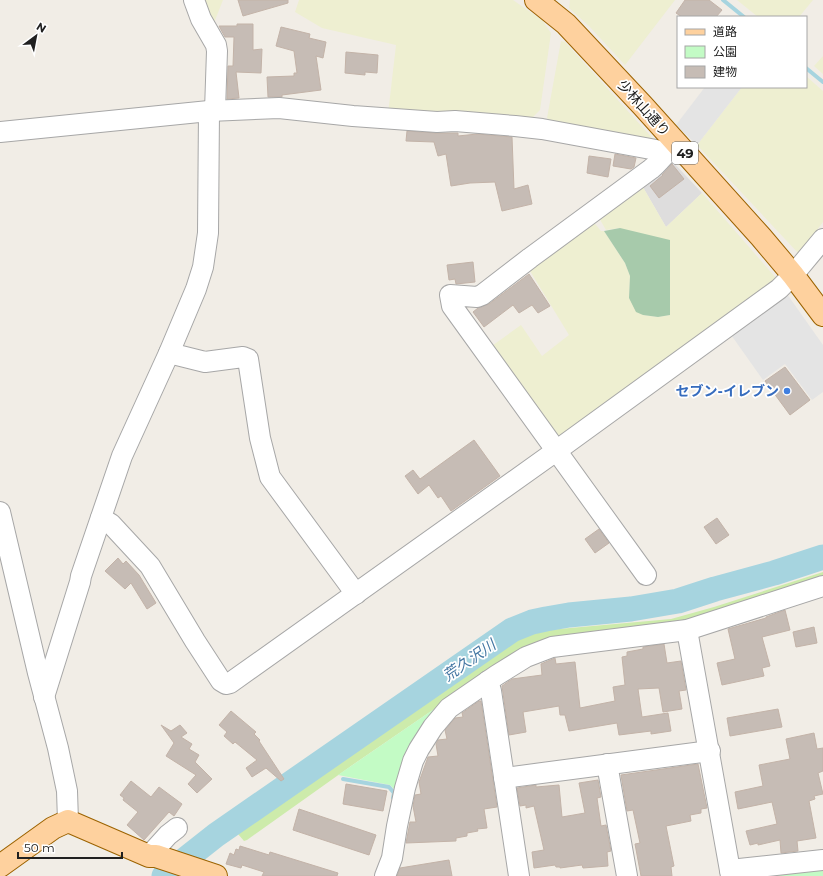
<svg xmlns="http://www.w3.org/2000/svg" width="823" height="876" viewBox="0 0 823 876" font-family="Montserrat,'Noto Sans JP',sans-serif">
	<style>
		.residential { fill: #dedddd }
		.farmland { fill: #eeefd1 }
		.grass { fill: #cdebab }
		.cemetery { fill: #a7caab }
		.park { fill: #c3fbc5 }
		.parking { fill: #e4e4e4 }
		.lines { fill: none; stroke-linecap: round; stroke-linejoin: round }
		.stream { stroke: #a6d4df; stroke-width: 4 }
		.river { stroke: #a6d4df; stroke-width: 25 }
		.building { fill: #c6bcb5; stroke: #c3b3a8 }
		.minor-casing { stroke: #a7a7a7; stroke-width: 22 }
		.major-casing { stroke: #9c6300; stroke-width: 24 }
		.minor { stroke: #fff; stroke-width: 20 }
		.major { stroke: #fed19e; stroke-width: 22 }
		.shop-dot { fill: #3f7fe0; stroke: #fff; stroke-width: 1.5 }
		.labels { text-anchor: middle; dominant-baseline: central; stroke-width: 3.5; stroke-linejoin: round; paint-order: stroke }
		.shield { fill: #fff; stroke: #636363; stroke-width: 1 }
		.shield-label { font-size: 13px; font-weight: bold; fill: #202020 }
		.street-label { font-size: 14px; fill: #202020; stroke: #fff }
		.shop-label { font-size: 14px; font-weight: bold; fill: #366cbe; stroke: #fff; text-anchor: end }
		.water-label { font-size: 15px; font-style: italic; fill: #4376a2; stroke: #fff }
	</style>
	<rect width="100%" height="100%" fill="#f1ede6"/>
	<polygon class="residential" points="671,160 702,193 666,227 640,182"/>
	<g class="farmland">
		<polygon points="200,0 223,0 212,28"/>
		<polygon points="299,0 513,0 542,20 551,33 540,110 533,117 527,117 388,114 396,45 322,28 295,12"/>
		<polygon points="570,0 675,0 625,65 589,26 569,8"/>
		<polygon points="737,0 813,0 799,17 758,17"/>
		<polygon points="561,41 565,42 655,141 555,123 547,118"/>
		<polygon points="823,56 823,74 814,66"/>
		<polygon points="806,76 823,91 823,222 799,254 697,145 742,87 806,87"/>
		<polygon points="640,182 666,227 702,193 776,278 777,281 562,440 554,438 489,348 521,325 542,356 569,335 527,266 591,219 601,231 604,231 625,263 630,276 629,298 643,315 658,317 670,315 620,228 606,230 599,218"/>
	</g>
	<polygon class="grass" points="823,572 823,580 700,620 586,637 440,705 351,766 247,840 244,841 238,834 225,843 224,841 429,700 472,668 523,637 548,630 671,619 714,607"/>
	<polygon class="cemetery" points="620,228 670,240 670,315 658,317 643,315 636,312 629,298 630,276 625,263 604,231"/>
	<g class="park">
		<polygon points="440,705 396,796 394,789 390,785 338,775"/>
		<polygon points="823,866 823,876 744,876"/>
	</g>
	<g class="parking">
		<polygon points="705,87 742,87 697,145 676,125"/>
		<polygon points="787,294 823,345 823,392 812,400 785,364 763,380 729,332"/>
	</g>
	<g class="lines">
		<g class="stream">
			<polyline points="723,0 744,17"/>
			<polyline points="806,68 823,82"/>
			<polyline points="343,779 389,787 394,793 393,798"/>
		</g>
		<polyline class="river" points="164,876 216,835 512,630 532,622 546,619 569,615 631,609 678,601 715,589 774,573 823,557"/>
	</g>
	<g class="building">
		<polygon points="238,0 288,0 288,3 243,16"/>
		<polygon points="685,0 709,0 722,10 716,17 682,17 676,13"/>
		<polygon points="237,24 253,24 253,50 262,49 261,73 236,72 239,98 227,99 228,66 233,66 234,37 225,37 219,26 237,26"/>
		<polygon points="281,27 310,34 309,38 326,42 323,58 316,56 321,90 282,95 282,97 268,97 267,77 294,76 294,73 297,73 294,51 276,46"/>
		<polygon points="346,52 378,55 377,73 365,72 365,75 345,73"/>
		<polygon points="407,131 436,133 458,133 458,136 477,134 512,137 514,189 528,185 532,204 502,211 495,182 470,183 451,186 446,154 438,156 434,142 406,141"/>
		<polygon points="615,154 636,158 634,167 631,169 613,166"/>
		<polygon points="589,156 611,159 608,177 587,173"/>
		<polygon points="672,164 684,179 659,198 650,186 663,175 662,175"/>
		<polygon points="473,262 475,282 456,284 455,279 449,280 447,265"/>
		<polygon points="529,274 550,306 538,313 532,305 519,313 513,305 484,327 473,312 478,308 489,304"/>
		<polygon points="785,367 810,400 790,415 765,381"/>
		<polygon points="474,440 500,476 451,511 441,496 438,498 429,485 418,494 405,476 413,470 420,479"/>
		<polygon points="717,518 729,535 716,544 704,527"/>
		<polygon points="599,529 609,543 595,553 585,539"/>
		<polygon points="118,558 123,564 126,561 139,575 156,603 147,609 131,583 125,589 105,571"/>
		<polygon points="785,610 790,630 762,637 770,666 762,668 764,676 722,685 717,663 735,659 728,629 766,618 766,617"/>
		<polygon points="814,627 817,643 796,647 793,632"/>
		<polygon points="664,644 667,663 681,661 686,690 679,691 682,709 663,712 659,688 638,689 642,717 668,713 671,731 651,734 651,731 619,735 617,723 569,731 565,715 560,715 559,706 523,712 526,732 509,735 502,686 512,679 542,675 541,664 555,658 556,664 575,662 580,708 615,701 613,687 625,685 622,657 627,656 627,652 643,649 643,647"/>
		<polygon points="479,701 481,701 497,807 484,809 487,828 477,829 478,831 467,833 467,836 456,838 456,841 406,843 410,822 416,822 413,806 415,795 421,794 419,782 428,757 438,756 436,744 438,740 447,739 445,730 455,718 463,717 462,713"/>
		<polygon points="778,709 782,727 730,736 727,718"/>
		<polygon points="231,711 256,732 254,734 260,740 259,741 284,779 281,781 266,768 252,777 246,768 257,760 235,742 233,744 224,736 227,732 219,725"/>
		<polygon points="161,725 171,731 180,725 187,733 181,737 192,744 189,749 199,755 195,762 212,779 197,793 188,784 196,775 166,756 174,743"/>
		<polygon points="814,733 817,749 823,748 823,771 818,773 823,794 814,796 815,799 809,801 816,838 797,841 798,851 781,853 780,840 758,845 758,843 750,845 746,831 777,824 772,802 738,809 735,792 763,786 759,765 790,759 786,739"/>
		<polygon points="698,764 707,808 701,809 701,813 690,815 691,821 666,826 674,866 671,867 672,876 641,876 635,844 640,843 633,810 627,811 621,775"/>
		<polygon points="598,780 601,797 597,798 601,826 606,825 611,851 607,852 608,866 583,868 582,865 560,868 560,867 556,867 555,865 534,868 532,852 544,850 534,806 526,808 526,805 520,806 517,788 536,785 536,787 559,785 562,817 585,813 579,783"/>
		<polygon points="131,781 151,797 159,787 182,804 174,816 169,812 144,840 127,825 138,812 123,800 124,798 120,795"/>
		<polygon points="346,784 387,791 383,811 343,804"/>
		<polygon points="299,809 376,835 369,855 293,830"/>
		<polygon points="240,846 269,855 270,852 338,873 337,876 262,876 264,872 242,865 241,868 226,864 230,853 234,855 236,849 239,850"/>
		<polygon points="449,860 452,876 397,876 400,868"/>
	</g>
	<g class="lines">
		<g class="minor-casing">
			<g id="minor">
				<polyline points="194,0 201,19 216,45 217,51 215,110"/>
				<polyline points="0,132 209,111 279,108 353,116 437,122 455,121 515,126 542,129 667,152"/>
				<polyline points="169,353 205,362 243,357 248,359 260,438 270,477 356,594"/>
				<polyline points="0,512 38,673 58,748 67,791 68,821"/>
				<polyline points="101,518 111,524 150,566 195,641 221,681 226,684 230,683 556,451 779,289 793,275 823,239"/>
				<path d="M646,575L452,306L450,295L477,297L482,295L530,258L651,169C660,162 665,153 674,146"/>
				<polyline points="687,630 731,876"/>
				<polyline points="488,681 491,691 519,876"/>
				<polyline points="44,697 80,582 81,576 122,456 169,353 196,289 203,267 208,233 209,111"/>
				<polyline points="607,764 627,876"/>
				<polyline points="504,778 710,751"/>
				<polyline points="149,856 168,835 177,828"/>
				<polyline points="730,870 823,860"/>
				<polyline points="385,876 392,858 397,826 405,788 413,761 419,749 433,727 449,708 497,675 526,657 552,647 687,630 823,586"/>
			</g>
		</g>
		<g class="major-casing">
			<g id="major">
				<polyline points="536,0 566,24 643,106 761,237 793,275 823,315"/>
				<polyline points="0,866 53,828 68,821 149,856 156,856 216,876"/>
			</g>
		</g>
		<use href="#minor" class="minor"/>
		<use href="#major" class="major"/>
	</g>
	<circle class="shop-dot" cx="787" cy="391" r="4"/>
	<g class="labels">
		<rect class="shield" x="672" y="142" width="26" height="22" rx="3"/>
		<g class="shield-label">
			<text x="685" y="153">49</text>
		</g>
		<g class="street-label">
			<text transform="translate(644 108) rotate(48)">少林山通り</text>
		</g>
		<g class="shop-label">
			<text x="779" y="391">セブン-イレブン</text>
		</g>
		<g class="water-label">
			<text transform="translate(469 660) rotate(-35)">荒久沢川</text>
		</g>
	</g>
	<rect x="677" y="16" width="130" height="72" fill="#ffffff" stroke="#a6a6a6"/>
	<rect x="685" y="29" width="20" height="6" fill="#fed19e" stroke="#a6a6a6"/>
	<text x="713" y="36" font-size="12" fill="#202020">道路</text>
	<rect x="685" y="46" width="20" height="12" fill="#c3fbc5" stroke="#a6a6a6"/>
	<text x="713" y="56" font-size="12" fill="#202020">公園</text>
	<rect x="685" y="66" width="20" height="12" fill="#c6bcb5" stroke="#a6a6a6"/>
	<text x="713" y="76" font-size="12" fill="#202020">建物</text>
	<g transform="translate(36 36) rotate(32)" stroke="#ffffff" stroke-width="3" paint-order="stroke">
	<path d="M0-3L7 15L0 10L-7 15Z" fill="#202020"/>
	<text y="-6" font-size="11" font-weight="bold" text-anchor="middle" fill="#202020">N</text>
	</g>
	<path d="M18 852v6h104v-6" fill="none" stroke="#202020" stroke-width="2"/>
	<text x="24" y="852" font-size="12" fill="#202020" stroke="#ffffff" stroke-width="3" paint-order="stroke">50 m</text>
</svg>
